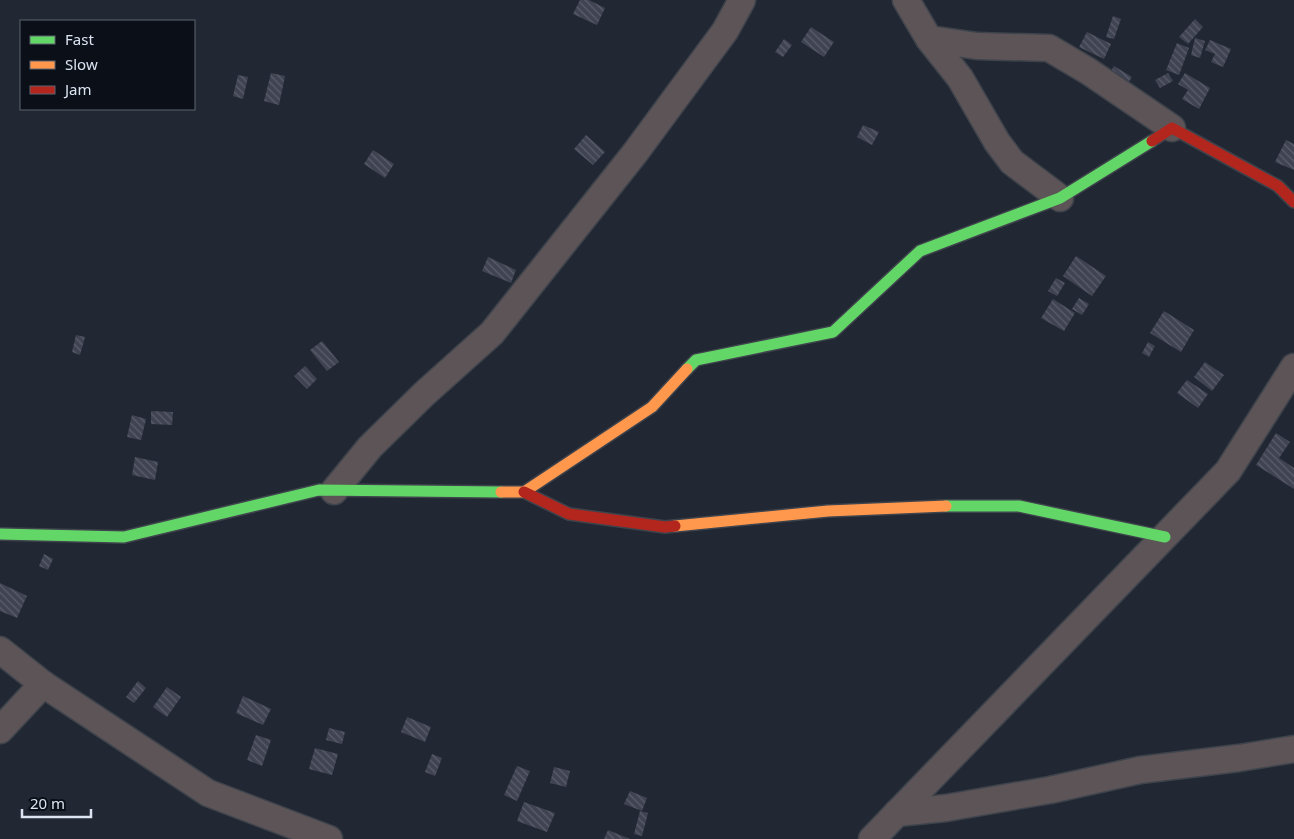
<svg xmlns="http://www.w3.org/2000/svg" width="1294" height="839" viewBox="0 0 1294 839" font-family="'Noto Sans',sans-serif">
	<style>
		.building { fill: url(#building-back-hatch) }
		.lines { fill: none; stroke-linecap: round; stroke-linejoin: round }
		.street-casing { stroke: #3e434c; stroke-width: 29 }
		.fast-casing { stroke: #3e434c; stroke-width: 14 }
		.slow-casing { stroke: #3e434c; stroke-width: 14 }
		.jam-casing { stroke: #3e434c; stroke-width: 14 }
		.street { stroke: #5c5456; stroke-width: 26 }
		.fast { stroke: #63d668; stroke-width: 11 }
		.slow { stroke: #ff974d; stroke-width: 11 }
		.jam { stroke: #b3261e; stroke-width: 11 }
	</style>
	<defs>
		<pattern id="building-back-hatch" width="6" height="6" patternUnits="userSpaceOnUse" patternTransform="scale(1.25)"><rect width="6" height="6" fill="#404352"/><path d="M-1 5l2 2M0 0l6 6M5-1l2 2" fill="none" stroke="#5b5e6b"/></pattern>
	</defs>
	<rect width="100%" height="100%" fill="#222833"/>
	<g class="building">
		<polygon points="580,0 589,0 605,8 597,25 573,14"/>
		<polygon points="1113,16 1121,19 1114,39 1106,37"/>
		<polygon points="1195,19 1203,27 1188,44 1179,37"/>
		<polygon points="811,27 834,42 824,57 801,42"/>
		<polygon points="1087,32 1111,44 1104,59 1079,47"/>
		<polygon points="1195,38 1205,41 1200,58 1191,55"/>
		<polygon points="784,39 792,45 783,57 775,52"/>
		<polygon points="1210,40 1231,49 1223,67 1211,62 1215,54 1205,50"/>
		<polygon points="1177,43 1189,48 1179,75 1166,70"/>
		<polygon points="1114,66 1132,77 1124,89 1107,78"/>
		<polygon points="271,73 285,76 279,105 264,101"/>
		<polygon points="1168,73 1173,81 1160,88 1155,80"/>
		<polygon points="1185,73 1210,88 1199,109 1182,99 1188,90 1178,84"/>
		<polygon points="238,75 248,77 243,99 233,96"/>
		<polygon points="863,125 879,132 872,145 857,137"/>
		<polygon points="586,135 605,152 593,165 574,149"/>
		<polygon points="1286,140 1294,144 1294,170 1275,162"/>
		<polygon points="373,150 394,164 385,178 364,164"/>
		<polygon points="1076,256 1106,276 1092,296 1063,276"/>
		<polygon points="488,257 516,270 511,283 482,271"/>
		<polygon points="1056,278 1065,283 1057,296 1048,291"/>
		<polygon points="1079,298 1089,304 1082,315 1072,309"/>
		<polygon points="1053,299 1075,313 1064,331 1041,318"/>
		<polygon points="1164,311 1194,330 1181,352 1150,333"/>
		<polygon points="76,335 85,337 80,355 72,352"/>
		<polygon points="322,341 339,362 327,371 310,350"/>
		<polygon points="1148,342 1155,346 1149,357 1142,353"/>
		<polygon points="1205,362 1224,375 1212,391 1194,377"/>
		<polygon points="305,366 317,379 307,389 294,376"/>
		<polygon points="1187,380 1208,394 1198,408 1177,393"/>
		<polygon points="151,411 173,412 172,425 151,424"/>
		<polygon points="132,415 146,419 141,440 127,437"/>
		<polygon points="1276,433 1290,442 1279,458 1294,468 1294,489 1256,465"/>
		<polygon points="135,457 158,462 155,480 132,475"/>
		<polygon points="44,554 53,559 48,570 39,566"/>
		<polygon points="0,583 27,596 17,618 0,611"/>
		<polygon points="138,681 146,688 134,703 126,697"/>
		<polygon points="167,687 181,697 167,717 153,707"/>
		<polygon points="243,696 271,709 263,725 236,713"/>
		<polygon points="407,717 431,727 425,742 401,732"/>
		<polygon points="329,728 345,732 342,744 326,740"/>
		<polygon points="256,735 271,740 262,766 247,760"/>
		<polygon points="315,748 338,754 332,775 309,769"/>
		<polygon points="432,754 442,758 435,776 425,772"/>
		<polygon points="517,766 530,771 517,801 504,795"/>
		<polygon points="554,767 570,771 566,787 550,783"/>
		<polygon points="630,791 647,798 642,811 624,804"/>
		<polygon points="524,802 555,813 547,832 517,821"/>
		<polygon points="640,811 648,813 642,836 634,834"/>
		<polygon points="608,830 630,839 604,839"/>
	</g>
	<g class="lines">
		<g class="street-casing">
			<g id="street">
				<polyline points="906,0 929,39 977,46 1049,48 1088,71 1172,128"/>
				<polyline points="929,39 960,78 997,142 1012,162 1060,198"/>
				<polyline points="334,491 370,447 424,394 492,333 635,153 725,31 742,0"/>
				<polyline points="0,650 43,684 208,793 329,839"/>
				<polyline points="0,730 43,684"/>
				<polyline points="897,813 946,808 1050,790 1140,770 1239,758 1294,749"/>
				<polyline points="872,839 1228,471 1294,367"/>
			</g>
		</g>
		<g class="fast-casing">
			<g id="fast">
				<polyline points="687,369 696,360 833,332 920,251 1060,198 1152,141"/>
				<polyline points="946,506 1019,506 1165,537"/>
				<polyline points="0,534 124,537 319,490 501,492"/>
			</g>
		</g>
		<g class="slow-casing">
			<g id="slow">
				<polyline points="501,492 524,492 652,407 687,369"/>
				<polyline points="675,526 828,511 946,506"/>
			</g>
		</g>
		<g class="jam-casing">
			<g id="jam">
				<polyline points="1152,141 1172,128 1278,186 1294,202"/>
				<polyline points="524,492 569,514 665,527 675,526"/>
			</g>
		</g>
		<use href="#street" class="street"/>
		<use href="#fast" class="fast"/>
		<use href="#slow" class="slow"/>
		<use href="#jam" class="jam"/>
	</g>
	<rect x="20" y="20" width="175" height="90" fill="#0a0f18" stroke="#5e646f"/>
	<rect x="30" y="36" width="25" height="8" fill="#63d668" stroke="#5e646f"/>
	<text x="65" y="45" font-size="15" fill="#dce4f2">Fast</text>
	<rect x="30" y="61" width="25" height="8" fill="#ff974d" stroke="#5e646f"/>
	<text x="65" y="70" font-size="15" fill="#dce4f2">Slow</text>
	<rect x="30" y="86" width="25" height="8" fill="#b3261e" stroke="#5e646f"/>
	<text x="65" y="95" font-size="15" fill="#dce4f2">Jam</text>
	<path d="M22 809v8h69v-8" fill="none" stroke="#dce4f2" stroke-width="2.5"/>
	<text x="30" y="809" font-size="15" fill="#dce4f2" stroke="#0a0f18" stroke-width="4" paint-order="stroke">20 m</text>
</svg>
